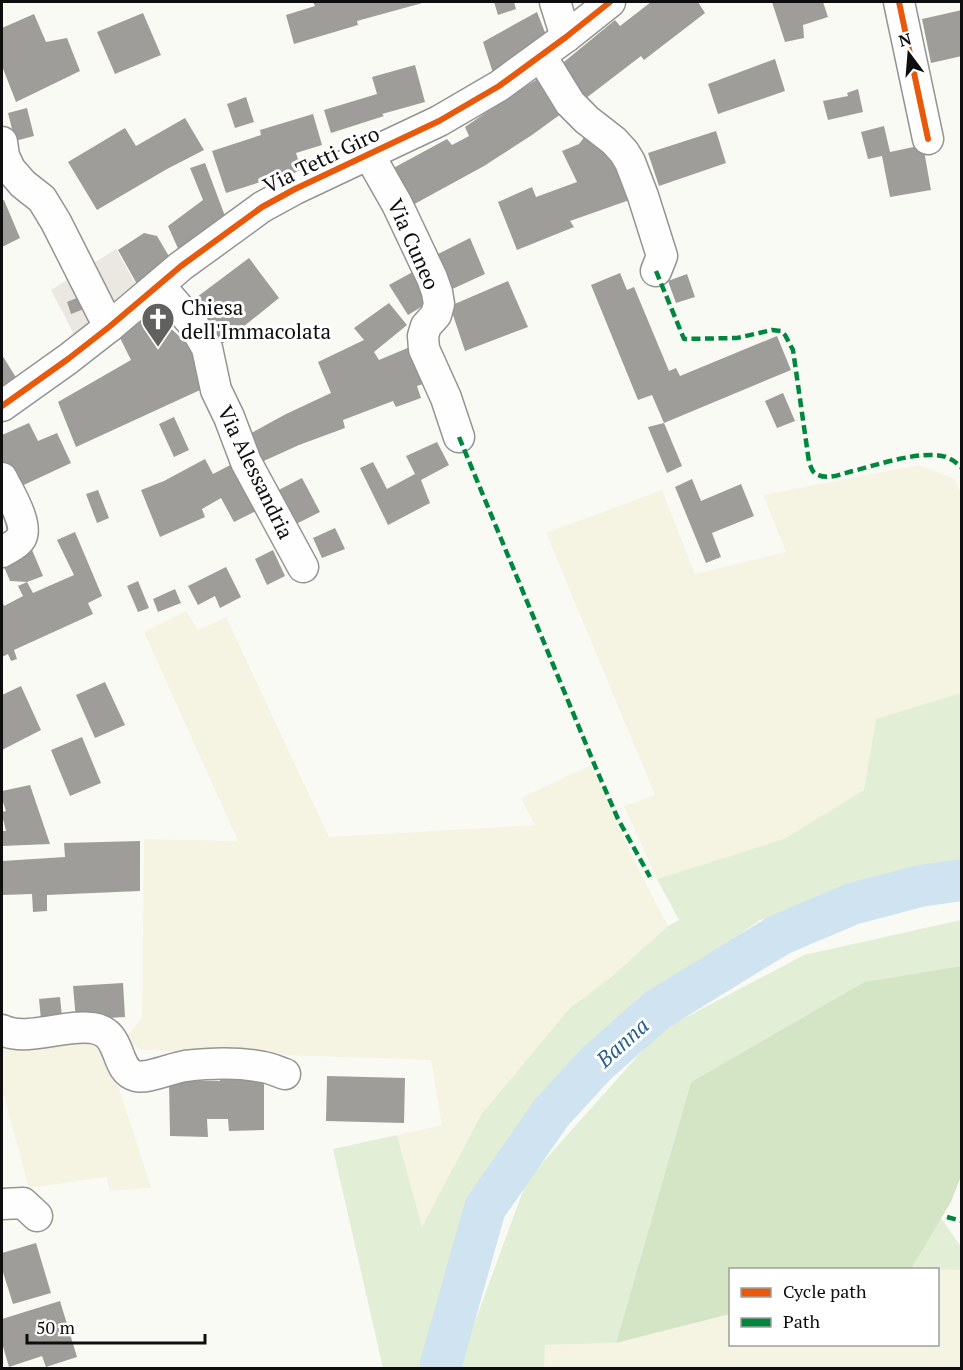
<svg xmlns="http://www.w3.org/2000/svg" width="963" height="1370" viewBox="0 0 963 1370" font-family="'PT Serif',serif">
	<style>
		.farmland { fill: #f5f4e3 }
		.green { fill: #e3eed7 }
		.forest { fill: #d4e5c6 }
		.plaza { fill: #eae8e0 }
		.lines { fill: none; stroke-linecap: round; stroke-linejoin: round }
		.river { stroke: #cfe4f0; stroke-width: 42 }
		.building { fill: #9e9d9a }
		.minor-casing { stroke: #949492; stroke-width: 33 }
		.minor { stroke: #fefefe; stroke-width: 30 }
		.quiet { stroke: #00873e; stroke-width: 4.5; stroke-dasharray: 9 4.5; stroke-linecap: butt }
		.cycleway-casing { stroke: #fff; stroke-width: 10 }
		.cycleway { stroke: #e8590c; stroke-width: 6 }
		.labels { text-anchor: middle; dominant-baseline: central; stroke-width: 6; stroke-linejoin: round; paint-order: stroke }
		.street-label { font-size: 21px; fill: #0e0e0e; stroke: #fff }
		.poi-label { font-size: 21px; fill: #0e0e0e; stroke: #fff; text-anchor: start }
		.water-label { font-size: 22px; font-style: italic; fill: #275f90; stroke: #fff }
	</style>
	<rect width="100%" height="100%" fill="#fafaf5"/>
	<g class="farmland">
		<polygon points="918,465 955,479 962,496 961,693 876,720 864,790 784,839 657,879 624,806 655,795 546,533 662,490 695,574 786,552 763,495"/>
		<polygon points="186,611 198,630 226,617 329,837 535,825 521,798 591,765 632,856 668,926 610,978 569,1009 481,1115 422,1228 397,1135 442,1125 431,1060 141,1050 124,1039 142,1018 144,839 238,841 144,632"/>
		<polygon points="2,1040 104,1041 151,1188 110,1191 106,1177 29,1188 2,1089"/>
		<polygon points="908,1269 911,1269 961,1270 961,1368 544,1368 544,1345 616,1343 730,1314 730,1344 938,1344 938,1270"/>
	</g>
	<g class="green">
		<polygon points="961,693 961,871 883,886 760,920 643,1002 540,1098 479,1196 432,1344 428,1368 383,1368 333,1149 397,1135 422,1227 481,1115 569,1009 610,978 668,926 679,920 657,879 784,839 864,790 876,719"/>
		<polygon points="961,920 961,966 864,982 691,1082 616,1343 545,1345 544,1368 463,1368 462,1357 527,1180 660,1031 804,955"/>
		<polygon points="941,1218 961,1247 961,1270 911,1269"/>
	</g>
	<polygon class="forest" points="961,966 961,1176 951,1202 911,1269 730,1270 730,1314 616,1343 691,1082 864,982"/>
	<polygon class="plaza" points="116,249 137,287 78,342 51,290"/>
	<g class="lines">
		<polyline class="river" points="442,1368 441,1364 485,1208 551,1113 596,1064 657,1010 779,935 852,904 920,886 962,880"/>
	</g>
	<g class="building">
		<polygon points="313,2 426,2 357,21 358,25 294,44 286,15 315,6"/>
		<polygon points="494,2 514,2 516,9 498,15"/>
		<polygon points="651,2 698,2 705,13 644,60 641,56 581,102 559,66 615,20 620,26"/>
		<polygon points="772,2 823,2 828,17 803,25 804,38 785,42"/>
		<polygon points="962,10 962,56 931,63 922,19"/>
		<polygon points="537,12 546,35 494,76 483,42"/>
		<polygon points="143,13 161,55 115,74 97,32"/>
		<polygon points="34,14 46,42 67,38 80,71 16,102 2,66 2,28"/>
		<polygon points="775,59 785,91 718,114 708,84"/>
		<polygon points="415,65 425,102 382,114 384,116 331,133 324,110 377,94 372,77"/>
		<polygon points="544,75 565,111 532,135 484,166 409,207 386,172 447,139 452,145 469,136 465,127 507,98"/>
		<polygon points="858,89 863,112 828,120 823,101 848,96 847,93"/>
		<polygon points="246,97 254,122 235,128 227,104"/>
		<polygon points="27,108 34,136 15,141 8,113"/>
		<polygon points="313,114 322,145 296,153 301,169 226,193 212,151 261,135 260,130"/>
		<polygon points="185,118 204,150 167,169 97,210 68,162 125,128 136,146"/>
		<polygon points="884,126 890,152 923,145 931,190 890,197 882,156 868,159 861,132"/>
		<polygon points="589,131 618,152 638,197 570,221 574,227 517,250 498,202 532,187 536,197 577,182 562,151 579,144"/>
		<polygon points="716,131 726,163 659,186 648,153"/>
		<polygon points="205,163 225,216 180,253 168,226 203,200 190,168"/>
		<polygon points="4,200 20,238 2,247 2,201"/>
		<polygon points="144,233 157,236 170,258 138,286 118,250"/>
		<polygon points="470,238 485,274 448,291 430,258"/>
		<polygon points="249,258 279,298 217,348 185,306"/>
		<polygon points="418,269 434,299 408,315 389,285"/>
		<polygon points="620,273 627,290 634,287 669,371 676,368 680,376 777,336 791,370 664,423 682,466 667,473 648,427 664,423 652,395 638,400 591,285"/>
		<polygon points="687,274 695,297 676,303 668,281"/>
		<polygon points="508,281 528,327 465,351 450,306"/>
		<polygon points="79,297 84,309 71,314 67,302"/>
		<polygon points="389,303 407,325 374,352 379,360 417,344 432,381 417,386 421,398 396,407 393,401 343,420 345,428 299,445 255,465 244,437 286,414 331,393 318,362 364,340 354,328"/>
		<polygon points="149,308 179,336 185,334 211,385 76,447 58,402 131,360 117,332"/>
		<polygon points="2,355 17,379 2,390"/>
		<polygon points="783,393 795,421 777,428 765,401"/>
		<polygon points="174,417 189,450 174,457 159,424"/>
		<polygon points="29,423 38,441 57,433 71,463 13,490 2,464 2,435"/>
		<polygon points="437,442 449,465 421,480 430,503 388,525 360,468 373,462 387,489 415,474 406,456"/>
		<polygon points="205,459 213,474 238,461 262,508 234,522 221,498 202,509 205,517 160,537 141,490 164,481"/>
		<polygon points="302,478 320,512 286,529 269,495"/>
		<polygon points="692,479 701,501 741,484 754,516 712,533 721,557 706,563 675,487"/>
		<polygon points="98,490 109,518 97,523 86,494"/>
		<polygon points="335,528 345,549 322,558 313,538"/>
		<polygon points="75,532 102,596 88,603 93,614 14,650 17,659 11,661 8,654 2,657 2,600 4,606 23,596 18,586 27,582 33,593 74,575 57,540"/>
		<polygon points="30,545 43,576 27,582 10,581 2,562"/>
		<polygon points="273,550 285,576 267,585 255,559"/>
		<polygon points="226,567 241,597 220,608 215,596 198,605 188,586"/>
		<polygon points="138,581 149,608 138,612 127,586"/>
		<polygon points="175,589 181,603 158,612 153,599"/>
		<polygon points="105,682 125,725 95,738 76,695"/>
		<polygon points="21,686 41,730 2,750 2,695"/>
		<polygon points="82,737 101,783 70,796 51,750"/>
		<polygon points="30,785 50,844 2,846 2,831 6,831 2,815 2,812 6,811 2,799 2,791"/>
		<polygon points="140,841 140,891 47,895 47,911 33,912 32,894 2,895 2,861 65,857 64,843"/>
		<polygon points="123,983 125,1017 76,1020 73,986"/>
		<polygon points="60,997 62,1017 41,1020 39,999"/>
		<polygon points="223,1073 264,1074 264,1130 229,1131 228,1119 207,1119 208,1137 170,1136 169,1080 220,1081"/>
		<polygon points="327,1076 405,1078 404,1123 326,1121"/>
		<polygon points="36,1243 51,1293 13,1304 2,1269 2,1253"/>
		<polygon points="60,1301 77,1357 46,1367 42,1356 9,1367 2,1343 2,1319"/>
	</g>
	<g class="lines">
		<g class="minor-casing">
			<g id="minor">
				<polyline points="555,2 566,37"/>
				<polyline points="899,2 928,139"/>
				<polyline points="541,56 570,103 587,120 614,141 624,152 630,162 643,196 662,256 656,271"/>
				<polyline points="2,142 4,156 10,169 23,184 42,199 56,222 109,327"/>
				<polyline points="368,153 397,204 432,278 437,292 439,304 436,315 426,326 423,336 424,349 446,398 459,437"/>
				<polyline points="162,283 166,293 193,324 207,348 216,390 229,417 246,462 303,567"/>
				<polyline points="2,406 68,359 109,327 181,266 262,207 295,189 439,121 499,86 566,37 610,2"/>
				<path d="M2,478C8,491 29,524 21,538C17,545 8,548 2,552"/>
				<path d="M2,1030C26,1042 65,1024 92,1028C124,1032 113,1070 136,1076C147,1079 172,1068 185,1066C210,1063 238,1062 263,1067C271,1068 278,1072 285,1074"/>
				<polyline points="2,1204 23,1203 37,1216"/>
			</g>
		</g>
		<use href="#minor" class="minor"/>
		<g class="quiet">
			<path d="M656,271L684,339L737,338L772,330L781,331L785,335L793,350L809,462C811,467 812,472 816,474C826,480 839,475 849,472C874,466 922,449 946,457C953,460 957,463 962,468"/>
			<polyline points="459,437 595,766 618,819 650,877"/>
			<polyline points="947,1217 962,1221"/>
		</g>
		<g class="cycleway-casing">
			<g id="cycleway">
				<polyline points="899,2 928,139"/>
				<polyline points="2,406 68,359 109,327 181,266 262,207 295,189 439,121 499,86 566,37 610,2"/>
			</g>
		</g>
		<use href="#cycleway" class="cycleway"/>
	</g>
	<defs>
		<g id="church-pin" transform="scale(1.725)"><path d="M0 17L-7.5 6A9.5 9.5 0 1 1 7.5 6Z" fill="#61615f" stroke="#fff"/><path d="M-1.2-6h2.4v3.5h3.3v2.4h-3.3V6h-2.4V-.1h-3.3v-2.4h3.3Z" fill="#fff"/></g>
	</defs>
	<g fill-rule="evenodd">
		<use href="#church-pin" x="158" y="319"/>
	</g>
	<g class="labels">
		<g class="street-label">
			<text transform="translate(321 159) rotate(-26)">Via Tetti Giro</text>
			<text transform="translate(414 244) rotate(66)">Via Cuneo</text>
			<text transform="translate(256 472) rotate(64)">Via Alessandria</text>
		</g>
		<g class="poi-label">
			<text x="181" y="307">Chiesa<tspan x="181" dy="24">dell'Immacolata</tspan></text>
		</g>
		<g class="water-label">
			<text transform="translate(622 1042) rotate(-42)">Banna</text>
		</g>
	</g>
	<rect width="963" height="1370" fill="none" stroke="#0e0e0e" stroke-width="6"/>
	<rect x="729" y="1268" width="210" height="78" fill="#ffffff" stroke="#9f9f9f" stroke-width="1.5"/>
	<rect x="741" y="1288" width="30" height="9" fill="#e8590c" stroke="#9f9f9f" stroke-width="1.5"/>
	<text x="783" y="1298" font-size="18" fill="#0e0e0e">Cycle path</text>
	<rect x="741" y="1318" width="30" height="9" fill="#00873e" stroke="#9f9f9f" stroke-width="1.5"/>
	<text x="783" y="1328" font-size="18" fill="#0e0e0e">Path</text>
	<g transform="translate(909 54) rotate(344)" stroke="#ffffff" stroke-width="4.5" paint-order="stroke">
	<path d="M0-4.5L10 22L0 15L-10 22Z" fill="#0e0e0e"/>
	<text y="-9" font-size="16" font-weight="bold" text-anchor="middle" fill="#0e0e0e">N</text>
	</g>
	<path d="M27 1334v9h178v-9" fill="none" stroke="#0e0e0e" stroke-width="3"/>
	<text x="36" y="1334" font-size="18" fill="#0e0e0e" stroke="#ffffff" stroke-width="4.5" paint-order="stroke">50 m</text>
</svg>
